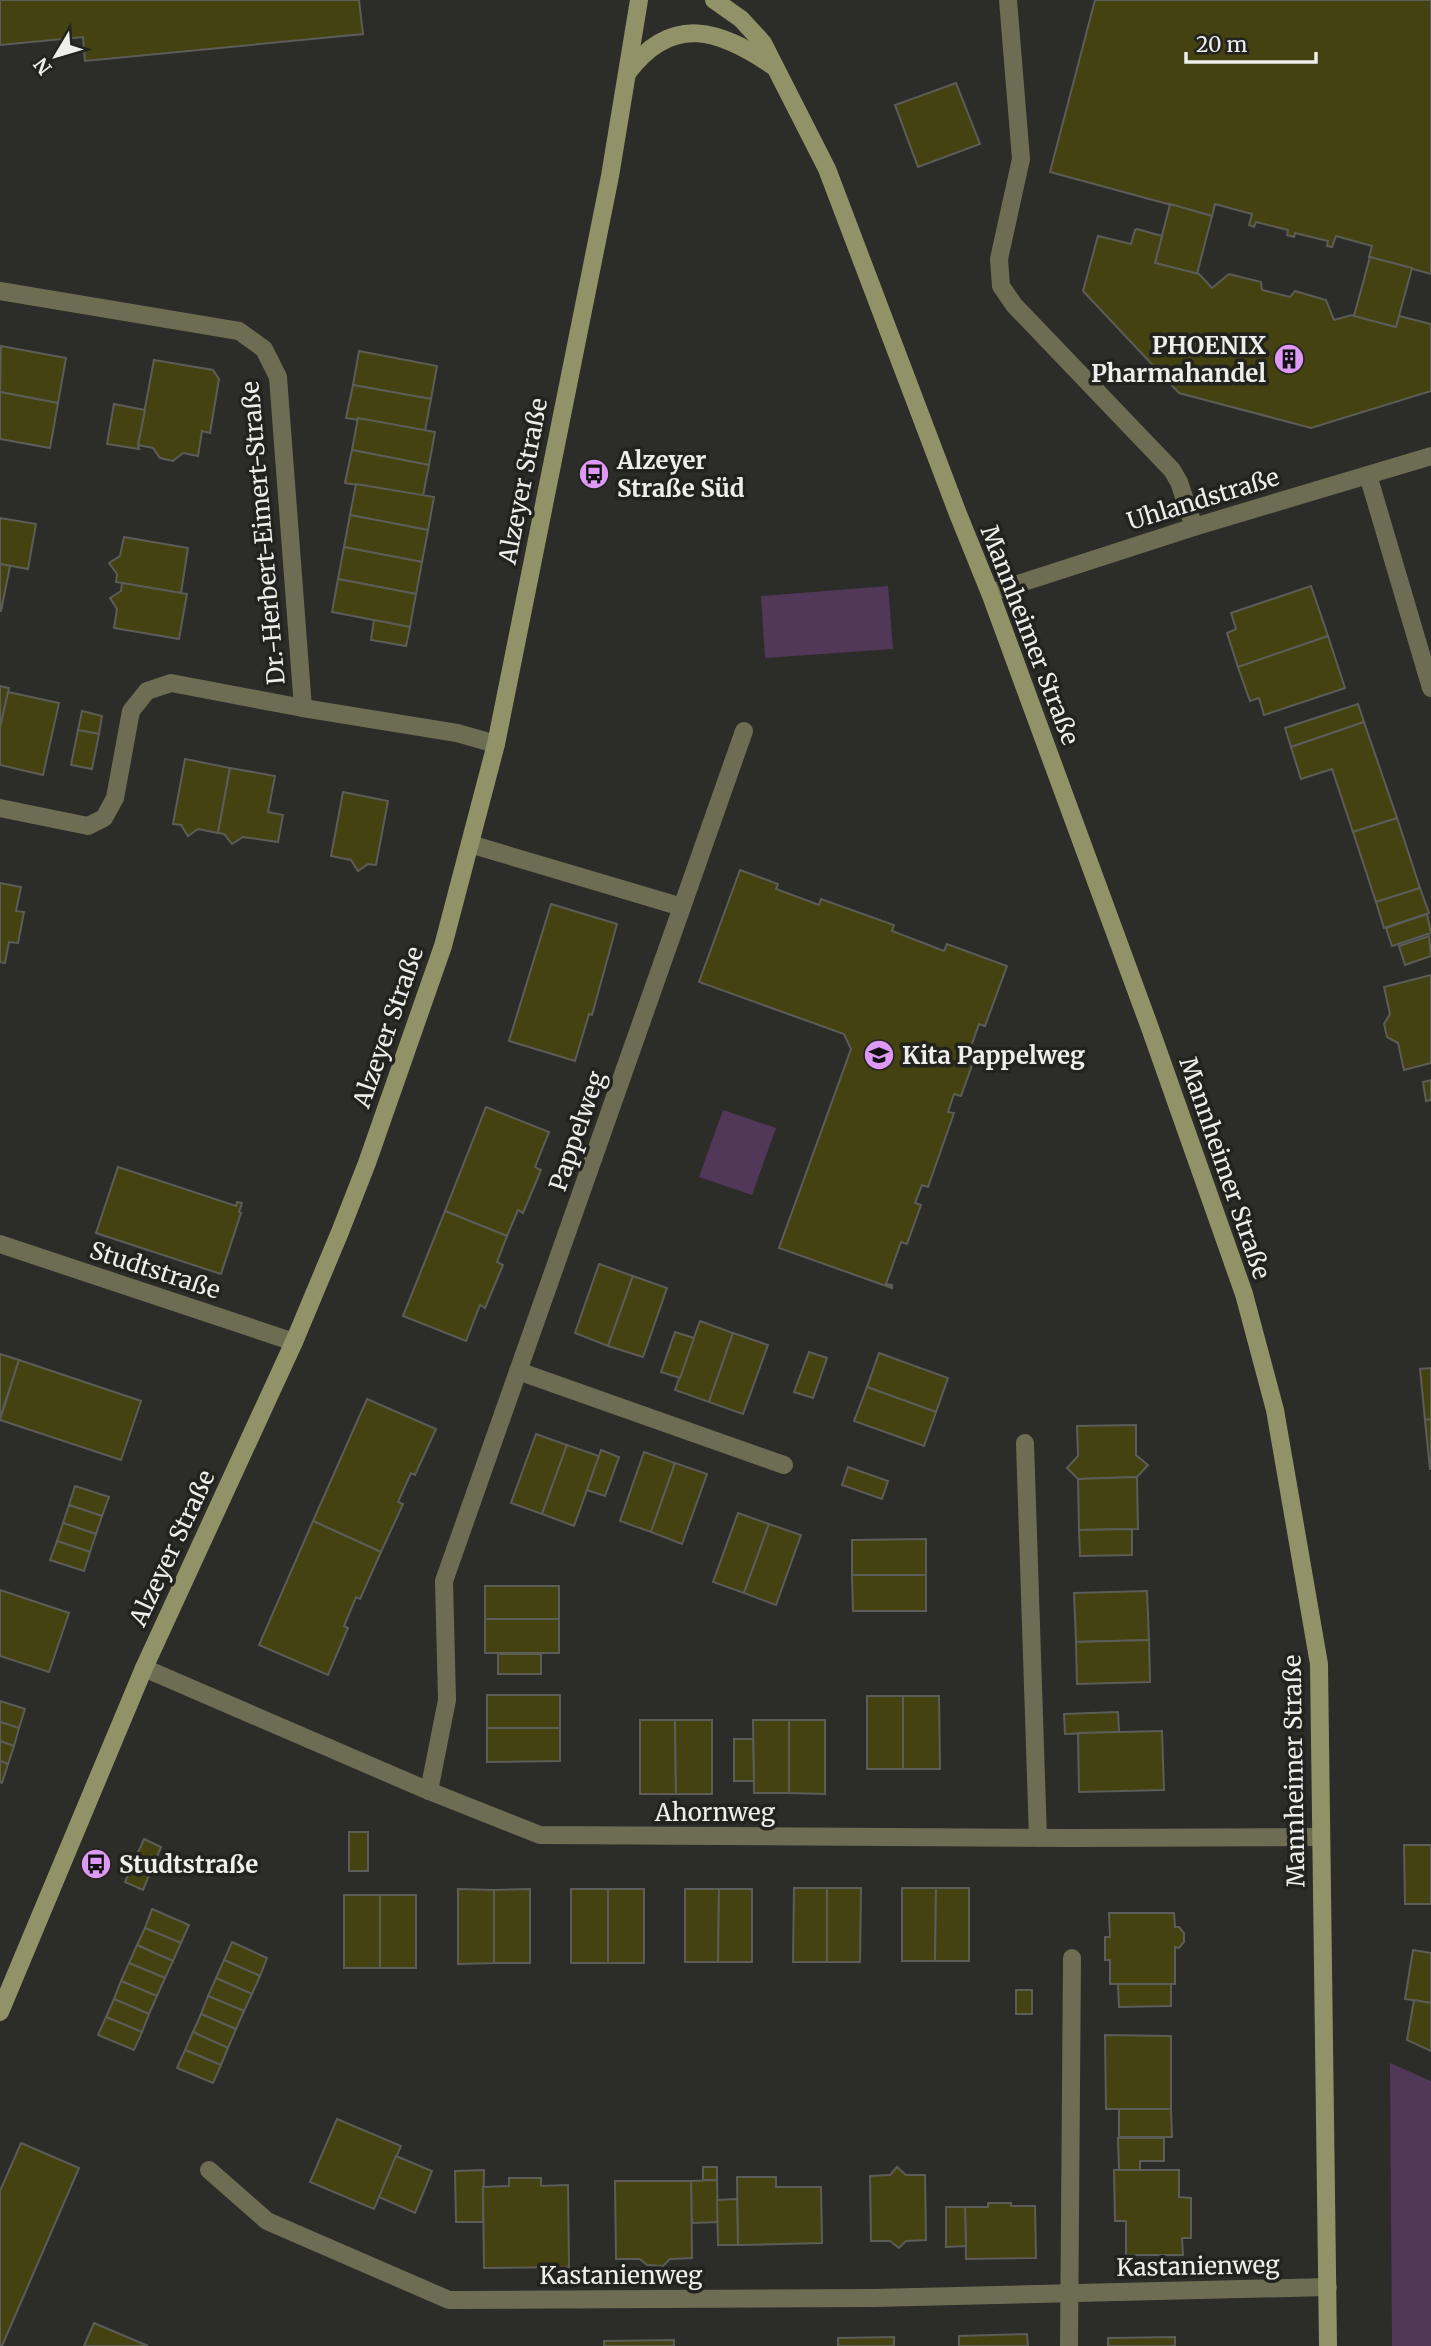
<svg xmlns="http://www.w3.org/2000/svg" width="1431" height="2346" viewBox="0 0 1431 2346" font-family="Merriweather,serif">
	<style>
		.green { fill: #513859 }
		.building { fill: #444210; stroke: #5c5c59; stroke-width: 2 }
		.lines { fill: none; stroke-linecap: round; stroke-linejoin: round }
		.lane { stroke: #6d6d53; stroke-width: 18 }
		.street { stroke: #6d6d53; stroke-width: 18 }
		.secondary { stroke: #929268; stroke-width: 18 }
		.labels { text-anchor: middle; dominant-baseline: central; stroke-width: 7; stroke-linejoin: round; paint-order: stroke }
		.poi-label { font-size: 24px; font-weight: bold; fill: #eeeeec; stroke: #22221f; text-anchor: start }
		.street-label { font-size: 24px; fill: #eeeeec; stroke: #22221f }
	</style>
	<rect width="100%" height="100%" fill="#2c2c29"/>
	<g class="green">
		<polygon points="888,586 893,649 765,658 761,596"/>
		<polygon points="723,1110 776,1128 752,1195 699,1177"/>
		<polygon points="1390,2063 1431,2081 1431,2346 1392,2346"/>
	</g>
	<g class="building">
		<polygon points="0,0 359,0 363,34 85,61 83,37 0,45"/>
		<polygon points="1095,0 1431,0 1431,274 1369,257 1372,246 1336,236 1332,247 1327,246 1328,241 1295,233 1294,237 1287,235 1288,230 1256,222 1254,227 1249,225 1252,214 1215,204 1212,216 1050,172"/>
		<polygon points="956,83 980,144 918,167 895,105"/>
		<polygon points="1170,204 1212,216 1197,274 1155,263"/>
		<polygon points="1137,229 1162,236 1155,263 1199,274 1212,288 1229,274 1261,282 1262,290 1290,297 1295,291 1326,300 1334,320 1352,315 1396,327 1399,316 1431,324 1431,391 1311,428 1179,393 1083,291 1098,236 1131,244 1135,230"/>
		<polygon points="1370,257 1412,268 1396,327 1354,316"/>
		<polygon points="1,346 66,358 58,403 0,392"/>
		<polygon points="359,351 437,366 431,399 353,385"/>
		<polygon points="154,360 213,370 219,379 210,433 202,431 198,456 183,453 173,461 160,458 153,448 138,445"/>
		<polygon points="353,385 431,399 425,431 346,418"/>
		<polygon points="0,392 58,403 50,448 0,439"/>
		<polygon points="114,404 145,410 138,445 139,449 107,444"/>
		<polygon points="358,418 435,432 429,465 352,450"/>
		<polygon points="352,450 429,465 423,496 345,483"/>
		<polygon points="356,484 434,497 428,530 350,515"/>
		<polygon points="350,515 428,530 422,562 344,547"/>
		<polygon points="0,518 36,524 28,569 0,564"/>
		<polygon points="124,537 188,548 181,593 116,582 117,574 109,563 120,556"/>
		<polygon points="344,547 422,562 416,594 338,579"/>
		<polygon points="0,564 10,566 1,611 0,611"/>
		<polygon points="338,579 416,594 410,627 332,612"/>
		<polygon points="122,583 187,594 179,639 114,628 117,609 110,598 121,591"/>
		<polygon points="1311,586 1328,636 1238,667 1227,633 1236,629 1231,613"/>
		<polygon points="374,620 410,627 406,646 371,640"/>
		<polygon points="1328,636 1345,688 1264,715 1259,698 1250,701 1238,667"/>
		<polygon points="0,686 9,688 0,728"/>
		<polygon points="8,692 59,703 43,775 0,765 0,728"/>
		<polygon points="1358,704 1364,722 1291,747 1285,728"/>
		<polygon points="82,711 102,716 99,734 78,730"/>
		<polygon points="1364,722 1397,818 1353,832 1332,769 1301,779 1291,747"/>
		<polygon points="78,730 99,734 92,769 71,765"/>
		<polygon points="185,759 230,768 218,833 198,829 188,836 181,825 173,824"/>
		<polygon points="230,768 275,776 268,812 283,815 278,842 243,837 232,844 224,834 218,833"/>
		<polygon points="343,792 388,801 376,865 368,864 358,871 351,860 331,856"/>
		<polygon points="1397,818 1420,888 1376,902 1353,832"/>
		<polygon points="740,870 778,884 776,889 819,905 821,899 894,925 892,931 944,951 947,944 1007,966 985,1026 979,1024 968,1055 975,1057 961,1096 954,1094 948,1112 954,1113 928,1187 922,1185 915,1203 921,1205 907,1244 901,1242 886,1284 892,1285 892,1288 779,1248 851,1049 844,1034 699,982"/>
		<polygon points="0,883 21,887 16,911 24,912 18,943 9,942 5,963 0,962"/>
		<polygon points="1420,888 1429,913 1384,928 1376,902"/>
		<polygon points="551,904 617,924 592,1015 589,1014 575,1061 509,1041"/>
		<polygon points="1427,914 1431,933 1392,946 1386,928"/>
		<polygon points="1429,936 1431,956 1405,965 1399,946"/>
		<polygon points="1431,975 1431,1063 1404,1070 1398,1043 1387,1037 1384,1024 1390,1014 1384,987"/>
		<polygon points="1431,1080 1431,1100 1426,1101 1423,1082"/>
		<polygon points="486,1107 549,1132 535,1167 541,1170 523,1213 518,1210 507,1236 445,1211"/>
		<polygon points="118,1167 236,1206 237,1202 242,1203 239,1212 241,1213 221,1274 96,1233"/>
		<polygon points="445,1211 507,1236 497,1262 503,1265 485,1308 480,1305 466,1341 403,1316"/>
		<polygon points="599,1264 633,1276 608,1346 575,1333"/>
		<polygon points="633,1276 667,1288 643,1357 608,1346"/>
		<polygon points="700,1321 733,1333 709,1402 675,1390"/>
		<polygon points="675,1332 694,1338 680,1378 661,1372"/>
		<polygon points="733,1333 768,1345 743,1414 709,1402"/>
		<polygon points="809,1352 827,1358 813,1398 794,1392"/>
		<polygon points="879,1353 948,1378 936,1412 867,1387"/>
		<polygon points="0,1354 19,1360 0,1418"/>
		<polygon points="19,1360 141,1401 121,1460 0,1420"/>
		<polygon points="1431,1368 1431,1419 1425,1420 1420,1369"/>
		<polygon points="867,1387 936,1412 924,1446 854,1421"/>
		<polygon points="367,1399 436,1429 415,1475 411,1473 398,1502 403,1504 381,1552 313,1521"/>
		<polygon points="1431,1419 1431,1469 1430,1469 1425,1420"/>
		<polygon points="1136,1425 1136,1455 1148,1465 1137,1477 1078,1479 1067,1468 1078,1456 1077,1426"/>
		<polygon points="536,1434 567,1445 542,1514 511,1503"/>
		<polygon points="567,1445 599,1456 574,1526 542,1514"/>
		<polygon points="601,1450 619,1457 605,1496 587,1490"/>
		<polygon points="644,1452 675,1463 651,1532 620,1521"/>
		<polygon points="675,1463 707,1474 682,1544 651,1532"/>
		<polygon points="848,1467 888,1481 882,1499 842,1485"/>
		<polygon points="1137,1477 1138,1529 1079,1530 1078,1479"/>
		<polygon points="75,1486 109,1497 102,1516 69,1505"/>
		<polygon points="69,1505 102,1516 96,1534 63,1523"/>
		<polygon points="738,1513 769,1524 744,1593 713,1582"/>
		<polygon points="313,1521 381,1552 360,1599 356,1597 344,1626 348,1628 328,1675 259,1645"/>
		<polygon points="63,1523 96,1534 90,1552 57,1541"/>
		<polygon points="769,1524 801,1535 776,1605 744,1593"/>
		<polygon points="1132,1529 1132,1555 1080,1556 1079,1530"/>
		<polygon points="926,1539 926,1575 852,1575 852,1540"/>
		<polygon points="57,1541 90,1552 84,1571 50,1560"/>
		<polygon points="852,1575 926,1575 926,1611 853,1611"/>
		<rect x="485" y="1586" width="74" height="33"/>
		<polygon points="0,1590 69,1613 49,1672 0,1656"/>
		<polygon points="1147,1591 1149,1640 1076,1642 1074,1593"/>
		<rect x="485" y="1619" width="74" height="34"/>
		<polygon points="1149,1640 1150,1682 1077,1684 1076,1642"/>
		<rect x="498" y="1654" width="43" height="20"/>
		<rect x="487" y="1695" width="73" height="33"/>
		<rect x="867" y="1696" width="36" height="73"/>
		<polygon points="903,1696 939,1696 940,1769 903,1769"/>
		<polygon points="0,1701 25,1709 19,1728 0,1722"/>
		<polygon points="1118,1712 1119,1732 1065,1734 1064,1714"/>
		<polygon points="640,1720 675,1720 676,1794 640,1794"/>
		<polygon points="675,1720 712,1720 712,1794 676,1794"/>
		<polygon points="753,1720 789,1720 789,1793 754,1793"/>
		<polygon points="789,1720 825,1720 825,1794 789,1793"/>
		<polygon points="0,1722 19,1728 14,1746 0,1741"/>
		<polygon points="487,1728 560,1728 560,1761 487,1762"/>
		<polygon points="1162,1731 1164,1790 1079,1792 1078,1733"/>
		<polygon points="734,1739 753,1739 754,1781 734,1781"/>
		<polygon points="0,1741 14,1746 8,1764 0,1761"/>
		<polygon points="0,1761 8,1764 2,1783 0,1782"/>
		<rect x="349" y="1832" width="19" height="39"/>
		<polygon points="144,1839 161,1847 143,1890 125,1882"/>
		<polygon points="1404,1845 1431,1845 1431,1904 1405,1904"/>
		<polygon points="794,1888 827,1888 827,1962 793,1962"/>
		<polygon points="827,1888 861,1888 860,1962 827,1962"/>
		<polygon points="902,1888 936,1888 935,1961 902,1961"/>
		<polygon points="936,1888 969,1888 969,1961 935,1961"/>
		<polygon points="458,1889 494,1890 494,1963 458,1964"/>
		<polygon points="530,1889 530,1963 494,1963 494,1890"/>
		<rect x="571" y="1889" width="37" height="74"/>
		<rect x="608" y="1889" width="36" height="74"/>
		<polygon points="685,1889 719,1889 718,1962 685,1962"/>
		<polygon points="719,1889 752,1889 752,1962 718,1962"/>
		<rect x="344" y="1895" width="36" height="73"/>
		<rect x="380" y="1895" width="36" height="73"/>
		<polygon points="152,1909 189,1925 181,1943 145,1928"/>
		<polygon points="1109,1913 1174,1913 1175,1927 1179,1927 1184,1933 1184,1942 1179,1948 1175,1947 1175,1984 1110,1984 1110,1960 1105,1960 1105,1937 1110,1937"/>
		<polygon points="145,1928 181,1943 173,1961 137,1945"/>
		<polygon points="232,1942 267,1958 260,1976 224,1960"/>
		<polygon points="137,1945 173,1961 165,1978 129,1963"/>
		<polygon points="1413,1950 1431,1953 1431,2003 1405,1999"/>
		<polygon points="224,1960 260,1976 252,1994 216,1978"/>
		<polygon points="129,1963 165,1978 157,1996 121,1981"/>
		<polygon points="216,1978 252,1994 244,2011 208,1996"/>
		<polygon points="121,1981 157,1996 149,2014 114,1999"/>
		<polygon points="1118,1984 1171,1984 1171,2006 1119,2007"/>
		<rect x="1016" y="1990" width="16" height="24"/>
		<polygon points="208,1996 244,2011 236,2029 201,2014"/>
		<polygon points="114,1999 149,2014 142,2032 106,2017"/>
		<polygon points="1414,2000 1431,2003 1431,2051 1407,2040"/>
		<polygon points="201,2014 236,2029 228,2048 193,2032"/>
		<polygon points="106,2017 142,2032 134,2050 98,2035"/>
		<polygon points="193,2032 228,2048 221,2065 185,2050"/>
		<polygon points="1105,2035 1171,2036 1171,2109 1106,2109"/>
		<polygon points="185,2050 221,2065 213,2083 177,2068"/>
		<polygon points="1119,2109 1171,2109 1172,2137 1119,2137"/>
		<polygon points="337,2119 401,2146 374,2209 310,2182"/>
		<polygon points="1118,2138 1164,2138 1164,2161 1140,2161 1140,2170 1119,2170"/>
		<polygon points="21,2143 79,2168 2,2346 0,2346 0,2191"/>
		<polygon points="396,2156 432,2171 415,2213 379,2197"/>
		<rect x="703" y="2167" width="14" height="13"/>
		<polygon points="897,2167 906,2175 925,2175 926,2240 906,2241 899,2248 890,2241 871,2241 870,2176 890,2175"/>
		<polygon points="484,2170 483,2222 456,2222 455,2171"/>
		<polygon points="1114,2170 1179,2170 1179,2197 1191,2198 1191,2238 1182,2238 1183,2255 1126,2255 1126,2221 1115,2221"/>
		<polygon points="737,2177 776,2177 776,2187 821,2187 822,2243 738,2245"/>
		<polygon points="509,2178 541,2178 541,2186 568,2185 569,2267 484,2268 483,2187 509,2186"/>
		<polygon points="717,2180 718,2222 692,2223 691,2181"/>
		<polygon points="615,2181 691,2181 692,2258 670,2259 663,2266 647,2265 640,2259 616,2259"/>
		<polygon points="737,2199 738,2245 718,2245 717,2200"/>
		<polygon points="988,2203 1011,2203 1011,2206 1035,2206 1036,2258 966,2259 965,2207 988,2207"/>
		<polygon points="946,2207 965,2207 966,2246 946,2247"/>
		<polygon points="94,2323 148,2346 84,2346"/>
		<polygon points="1027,2334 1028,2346 959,2346 959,2336"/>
		<polygon points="894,2337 894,2346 838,2346 838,2338"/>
		<polygon points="1175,2337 1175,2346 1108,2346 1108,2338"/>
		<polygon points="674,2340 674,2346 604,2346 604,2341"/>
	</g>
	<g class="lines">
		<g class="lane">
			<polyline points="1008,0 1021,159 999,259 1001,286 1014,305 1172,470 1179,482 1194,527"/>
			<polyline points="0,1244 294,1342"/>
			<polyline points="1025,1443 1038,1838"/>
		</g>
		<g class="street">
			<polyline points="0,291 239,331 264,349 278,377 303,708"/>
			<polyline points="1368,475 1431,688"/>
			<polyline points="990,593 1194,527 1431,456"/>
			<polyline points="0,808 88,826 104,818 115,798 131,711 147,691 171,683 303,708 457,733 496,744"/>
			<polyline points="682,907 744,731"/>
			<polyline points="518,1371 784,1465"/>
			<polyline points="144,1668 429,1791 540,1835 1072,1838 1320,1837"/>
			<polyline points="429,1791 447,1700 444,1581 682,907 470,844"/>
			<polyline points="209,2170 267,2221 449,2300 874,2298 1328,2287"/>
			<polyline points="1069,2346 1072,1958"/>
		</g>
		<g class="secondary">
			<polyline points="714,0 741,19 763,43 827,169 958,514 990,593 1150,1028 1244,1294 1275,1410 1319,1664 1328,2346"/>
			<path d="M628,72C673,13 720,30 773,66"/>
			<polyline points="0,2012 144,1668 294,1342 340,1232 367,1163 443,946 496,744 610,176 639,0"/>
		</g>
	</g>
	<defs>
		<g id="building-disc" transform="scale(1.575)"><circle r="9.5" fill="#dd99f3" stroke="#22221f"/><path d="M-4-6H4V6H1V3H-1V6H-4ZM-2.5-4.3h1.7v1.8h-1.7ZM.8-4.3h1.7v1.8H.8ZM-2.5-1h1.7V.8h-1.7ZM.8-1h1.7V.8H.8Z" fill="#111"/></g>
		<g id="bus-disc" transform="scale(1.575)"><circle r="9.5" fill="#dd99f3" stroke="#22221f"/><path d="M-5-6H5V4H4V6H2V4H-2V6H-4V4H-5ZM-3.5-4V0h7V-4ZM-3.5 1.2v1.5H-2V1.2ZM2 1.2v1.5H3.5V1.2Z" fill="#111"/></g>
		<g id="school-disc" transform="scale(1.575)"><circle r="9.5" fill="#dd99f3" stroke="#22221f"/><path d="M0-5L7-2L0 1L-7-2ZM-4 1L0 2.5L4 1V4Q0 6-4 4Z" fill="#111"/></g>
	</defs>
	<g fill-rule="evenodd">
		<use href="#building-disc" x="1289" y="359"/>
		<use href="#bus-disc" x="594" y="474"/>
		<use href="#school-disc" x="879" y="1055"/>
		<use href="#bus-disc" x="96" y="1864"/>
	</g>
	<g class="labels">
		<g class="poi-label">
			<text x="1266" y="345" text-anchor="end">PHOENIX<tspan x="1266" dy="28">Pharmahandel</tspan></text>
			<text x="617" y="460">Alzeyer<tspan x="617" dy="28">Straße Süd</tspan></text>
			<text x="902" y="1055">Kita Pappelweg</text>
			<text x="119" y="1864">Studtstraße</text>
		</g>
		<g class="street-label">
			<text transform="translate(523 481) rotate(-79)">Alzeyer Straße</text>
			<text transform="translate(1203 499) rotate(-17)">Uhlandstraße</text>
			<text transform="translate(263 533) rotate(-95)">Dr.-Herbert-Eimert-Straße</text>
			<text transform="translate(1030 635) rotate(69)">Mannheimer Straße</text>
			<text transform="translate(388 1027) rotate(-71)">Alzeyer Straße</text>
			<text transform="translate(577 1131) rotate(-71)">Pappelweg</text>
			<text transform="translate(1225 1168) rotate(71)">Mannheimer Straße</text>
			<text transform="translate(155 1270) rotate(18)">Studtstraße</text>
			<text transform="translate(172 1548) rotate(-65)">Alzeyer Straße</text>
			<text transform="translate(1294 1771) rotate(-91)">Mannheimer Straße</text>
			<text x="715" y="1812">Ahornweg</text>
			<text transform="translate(1198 2266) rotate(-1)">Kastanienweg</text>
			<text x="621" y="2275">Kastanienweg</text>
		</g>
	</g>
	<g transform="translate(56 56) rotate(232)" stroke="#22221f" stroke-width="5" paint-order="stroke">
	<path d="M0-5L12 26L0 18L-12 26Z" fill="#eeeeec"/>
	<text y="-10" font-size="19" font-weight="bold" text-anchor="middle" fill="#eeeeec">N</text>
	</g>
	<path d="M1186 52v10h130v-10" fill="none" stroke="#eeeeec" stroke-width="3.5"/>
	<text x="1196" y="52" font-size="21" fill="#eeeeec" stroke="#22221f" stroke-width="5" paint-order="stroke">20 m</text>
</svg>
